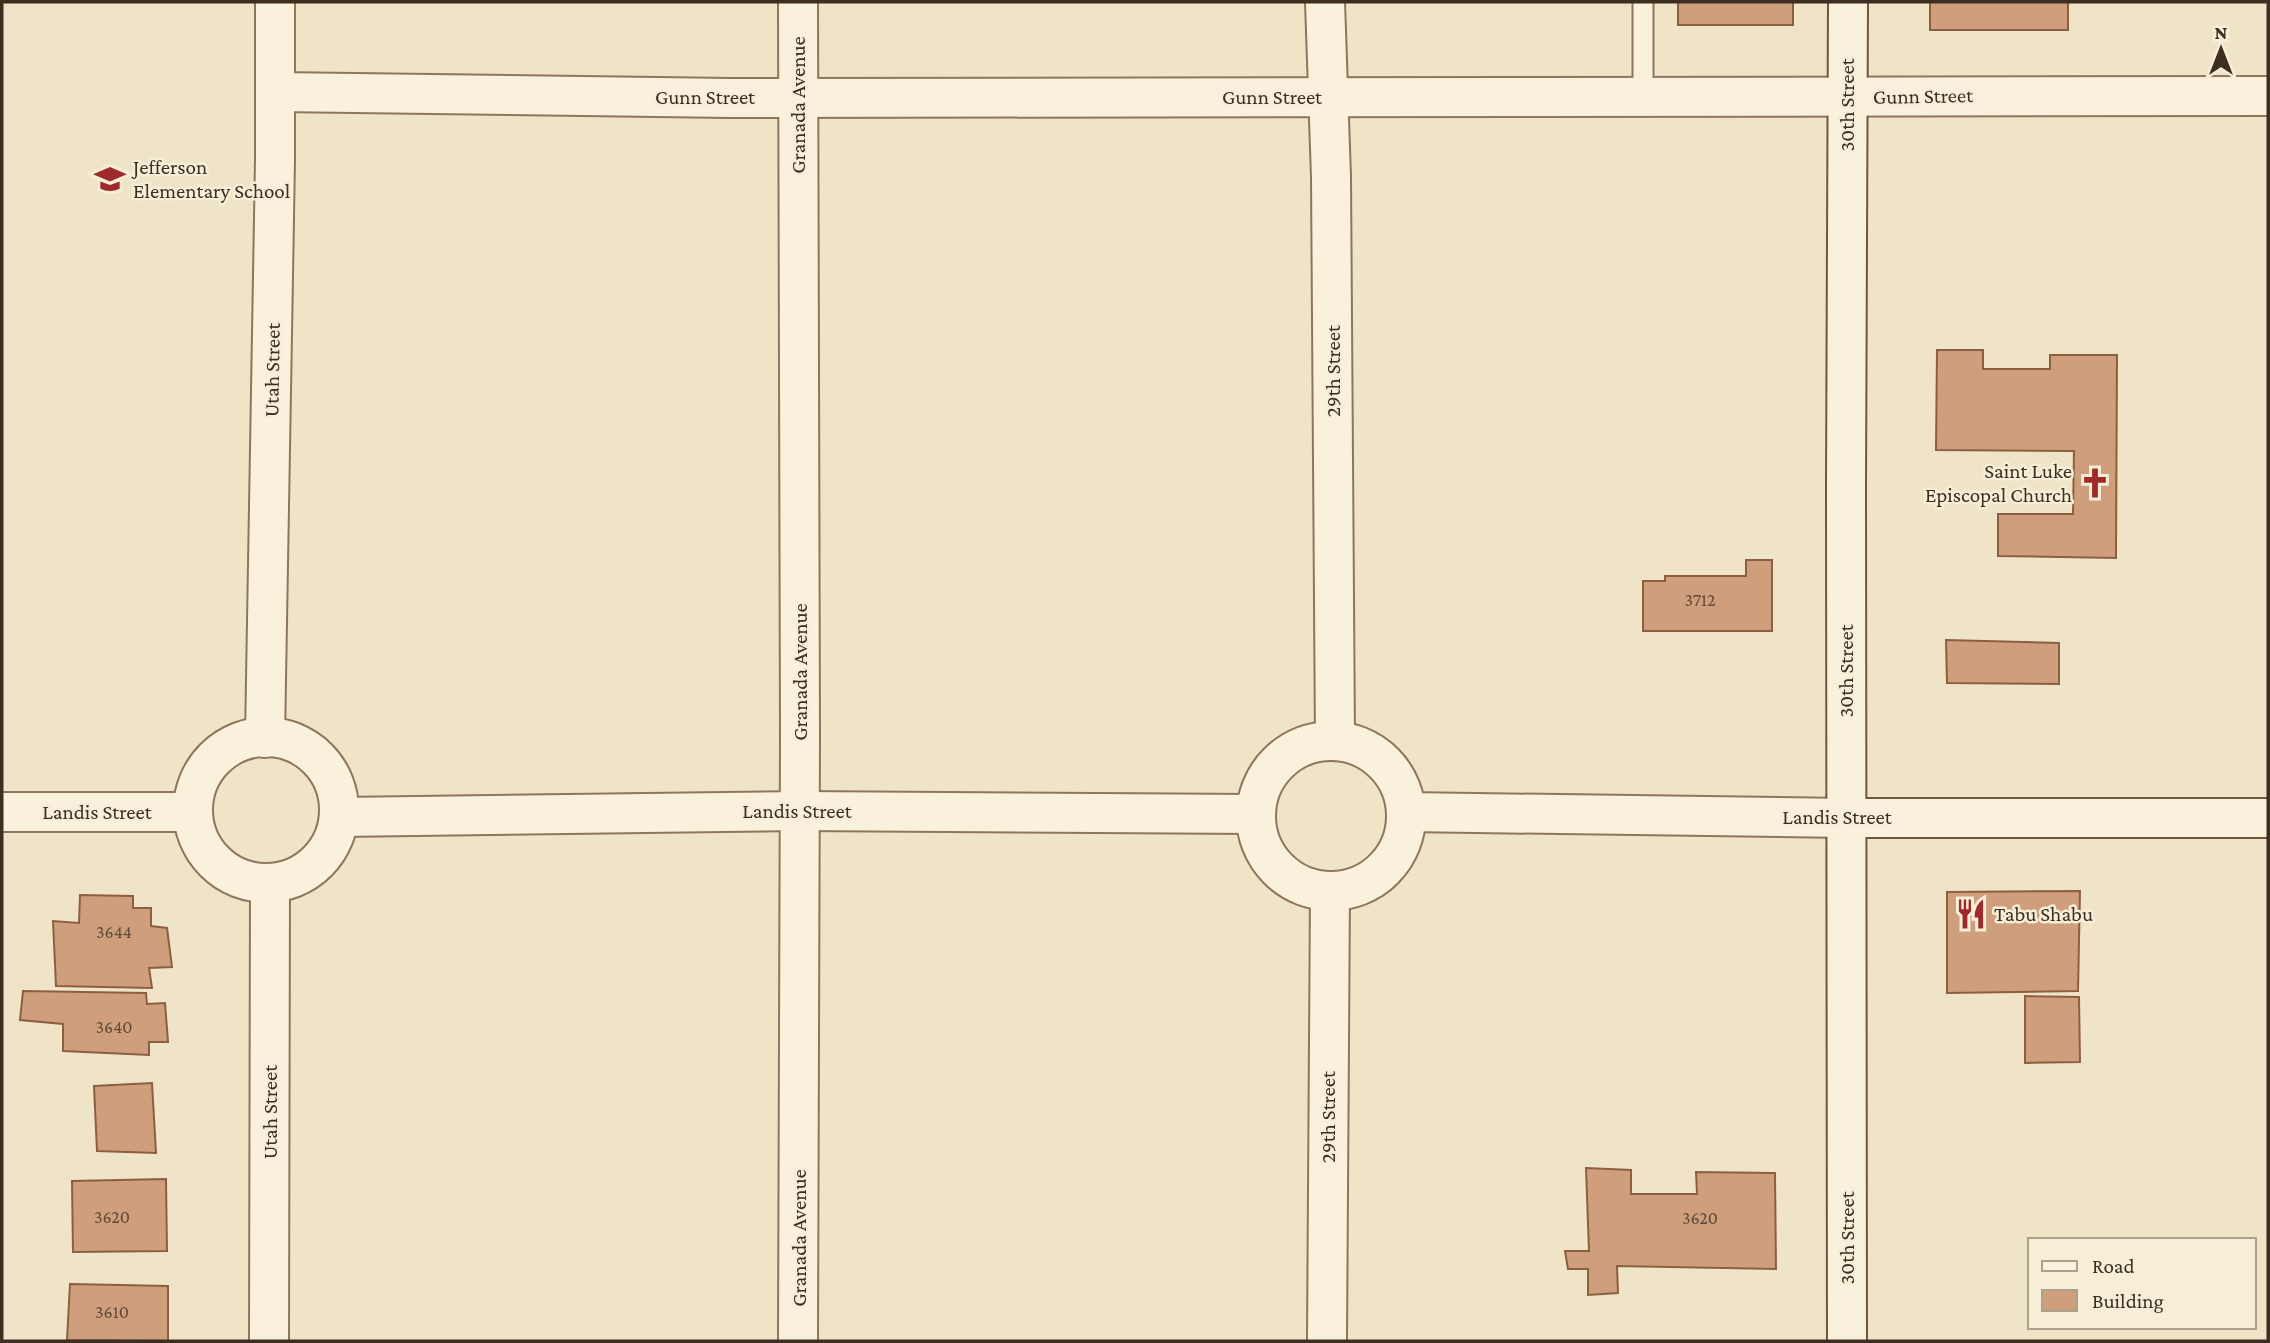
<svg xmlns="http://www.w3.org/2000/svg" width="2270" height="1343" viewBox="0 0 2270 1343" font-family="'Crimson Pro',serif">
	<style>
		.building { fill: #cf9f7d; stroke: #8d5f41; stroke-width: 2 }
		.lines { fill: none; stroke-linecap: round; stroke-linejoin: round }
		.service-casing { stroke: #8d765c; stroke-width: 23 }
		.minor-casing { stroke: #8d765c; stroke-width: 42 }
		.tertiary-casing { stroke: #8d765c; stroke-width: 42 }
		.secondary-casing { stroke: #6f573f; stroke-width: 42 }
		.service { stroke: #faf1dc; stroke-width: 19 }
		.minor { stroke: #faf1dc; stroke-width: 38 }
		.tertiary { stroke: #faf1dc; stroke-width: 38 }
		.secondary { stroke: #faf1dc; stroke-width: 38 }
		.labels { text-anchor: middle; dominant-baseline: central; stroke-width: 5; stroke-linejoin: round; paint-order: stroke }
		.number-label { font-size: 18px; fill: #624a37 }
		.street-label { font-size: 21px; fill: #3d2e20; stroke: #f7eed8 }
		.poi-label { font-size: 21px; fill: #3d2e20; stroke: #f7eed8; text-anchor: start }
	</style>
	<rect width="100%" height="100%" fill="#f0e4c8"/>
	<g class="building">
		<rect x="1678" y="2" width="115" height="23"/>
		<rect x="1930" y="2" width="138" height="28"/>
		<polygon points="1937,350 1983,350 1983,369 2050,369 2050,355 2117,355 2116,558 1998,556 1998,514 2073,514 2074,451 1936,450"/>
		<polygon points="1746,560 1772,560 1772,631 1643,631 1643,581 1665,581 1665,576 1746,576"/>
		<polygon points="1946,640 2059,643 2059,684 1947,683"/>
		<polygon points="2080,891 2078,991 1947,993 1947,892"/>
		<polygon points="80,895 133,896 133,908 151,908 151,926 167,928 172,967 149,968 152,988 56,986 53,921 79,923"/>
		<polygon points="23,991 146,993 147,1004 165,1003 168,1042 149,1042 149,1055 63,1051 63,1024 20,1020"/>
		<polygon points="2025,996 2079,997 2080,1062 2025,1063"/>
		<polygon points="152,1083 156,1153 97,1151 94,1086"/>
		<polygon points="1586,1168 1631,1170 1631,1194 1697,1194 1696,1172 1775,1173 1776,1269 1617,1266 1618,1293 1588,1295 1588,1269 1568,1269 1565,1251 1589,1251"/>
		<polygon points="166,1179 167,1251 73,1252 72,1181"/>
		<polygon points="70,1284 168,1286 168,1341 67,1340"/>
	</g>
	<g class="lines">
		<g class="service-casing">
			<polyline id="service" points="1643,2 1643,98"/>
		</g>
		<g class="minor-casing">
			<g id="minor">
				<polyline points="798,2 800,735 798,1341"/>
				<polyline points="1325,2 1331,177 1335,740"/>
				<polyline points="276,92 731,98 2268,96"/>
				<polyline points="1327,1341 1330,892"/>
			</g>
		</g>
		<g class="tertiary-casing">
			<g id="tertiary">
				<circle cx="266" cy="810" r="73"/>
				<polyline points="265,738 275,160 275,2"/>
				<circle cx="1331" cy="816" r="75"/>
				<polyline points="2,812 193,812"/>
				<polyline points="1406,812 1847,818"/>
				<polyline points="339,817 800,811 1255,814"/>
				<polyline points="269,1341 270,883"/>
			</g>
		</g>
		<g class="secondary-casing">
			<g id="secondary">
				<polyline points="1847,818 2268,818"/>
				<polyline points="1847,1341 1846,485 1848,2"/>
			</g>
		</g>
		<use href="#service" class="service"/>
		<use href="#minor" class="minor"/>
		<use href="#tertiary" class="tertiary"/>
		<use href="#secondary" class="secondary"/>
	</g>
	<defs>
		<g id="school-bare" transform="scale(2.415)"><path d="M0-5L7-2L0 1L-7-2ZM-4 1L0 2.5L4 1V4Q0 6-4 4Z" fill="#9e2a2b" stroke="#f7eed8" stroke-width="2.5" paint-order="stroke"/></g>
		<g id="church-bare" transform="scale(2.415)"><path d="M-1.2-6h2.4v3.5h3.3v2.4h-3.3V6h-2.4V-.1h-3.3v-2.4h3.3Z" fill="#9e2a2b" stroke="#f7eed8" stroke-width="2.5" paint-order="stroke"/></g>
		<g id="restaurant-bare" transform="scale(2.415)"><path d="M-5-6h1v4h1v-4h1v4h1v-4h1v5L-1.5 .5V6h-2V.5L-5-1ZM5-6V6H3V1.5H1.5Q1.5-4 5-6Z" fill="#9e2a2b" stroke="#f7eed8" stroke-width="2.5" paint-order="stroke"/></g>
	</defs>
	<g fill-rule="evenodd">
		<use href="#school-bare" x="110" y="179"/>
		<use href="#church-bare" x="2095" y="483"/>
		<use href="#restaurant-bare" x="1971" y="914"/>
	</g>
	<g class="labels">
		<g class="number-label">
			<text x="1700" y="600">3712</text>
			<text x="114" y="932">3644</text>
			<text x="114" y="1027">3640</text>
			<text x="112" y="1217">3620</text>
			<text x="1700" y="1218">3620</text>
			<text x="112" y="1312">3610</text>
		</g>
		<g class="street-label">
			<text transform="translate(1923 96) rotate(-1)">Gunn Street</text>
			<text x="705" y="97">Gunn Street</text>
			<text x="1272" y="97">Gunn Street</text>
			<text transform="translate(798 105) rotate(-90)">Granada Avenue</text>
			<text transform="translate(1847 105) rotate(-90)">30th Street</text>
			<text transform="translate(272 370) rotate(-89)">Utah Street</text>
			<text transform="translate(1333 371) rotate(-90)">29th Street</text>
			<text transform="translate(1846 671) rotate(-90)">30th Street</text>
			<text transform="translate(800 672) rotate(-90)">Granada Avenue</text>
			<text x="797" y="811">Landis Street</text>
			<text x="97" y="812">Landis Street</text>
			<text x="1837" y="817">Landis Street</text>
			<text transform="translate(270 1112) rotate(-90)">Utah Street</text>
			<text transform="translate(1328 1117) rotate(-90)">29th Street</text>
			<text transform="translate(799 1238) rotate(-90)">Granada Avenue</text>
			<text transform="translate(1847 1238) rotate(-90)">30th Street</text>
		</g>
		<g class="poi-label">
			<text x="133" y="167">Jefferson<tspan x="133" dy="24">Elementary School</tspan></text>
			<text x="2072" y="471" text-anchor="end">Saint Luke<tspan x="2072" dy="24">Episcopal Church</tspan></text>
			<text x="1994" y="914">Tabu Shabu</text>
		</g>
	</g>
	<rect width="2270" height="1343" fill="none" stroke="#3d2e20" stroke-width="7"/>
	<rect x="2028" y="1238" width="228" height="91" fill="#f7eed8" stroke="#ada18e" stroke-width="2"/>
	<rect x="2042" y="1261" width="35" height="10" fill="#faf1dc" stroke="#ada18e" stroke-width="2"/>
	<text x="2092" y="1273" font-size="21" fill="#3d2e20">Road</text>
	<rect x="2042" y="1290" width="35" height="21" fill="#cf9f7d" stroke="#ada18e" stroke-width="2"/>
	<text x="2092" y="1308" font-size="21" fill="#3d2e20">Building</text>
	<g transform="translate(2221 49)" stroke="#f7eed8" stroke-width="5" paint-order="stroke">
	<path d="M0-5L12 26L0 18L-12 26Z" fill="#3d2e20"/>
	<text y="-10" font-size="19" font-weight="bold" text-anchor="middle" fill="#3d2e20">N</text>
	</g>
</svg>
